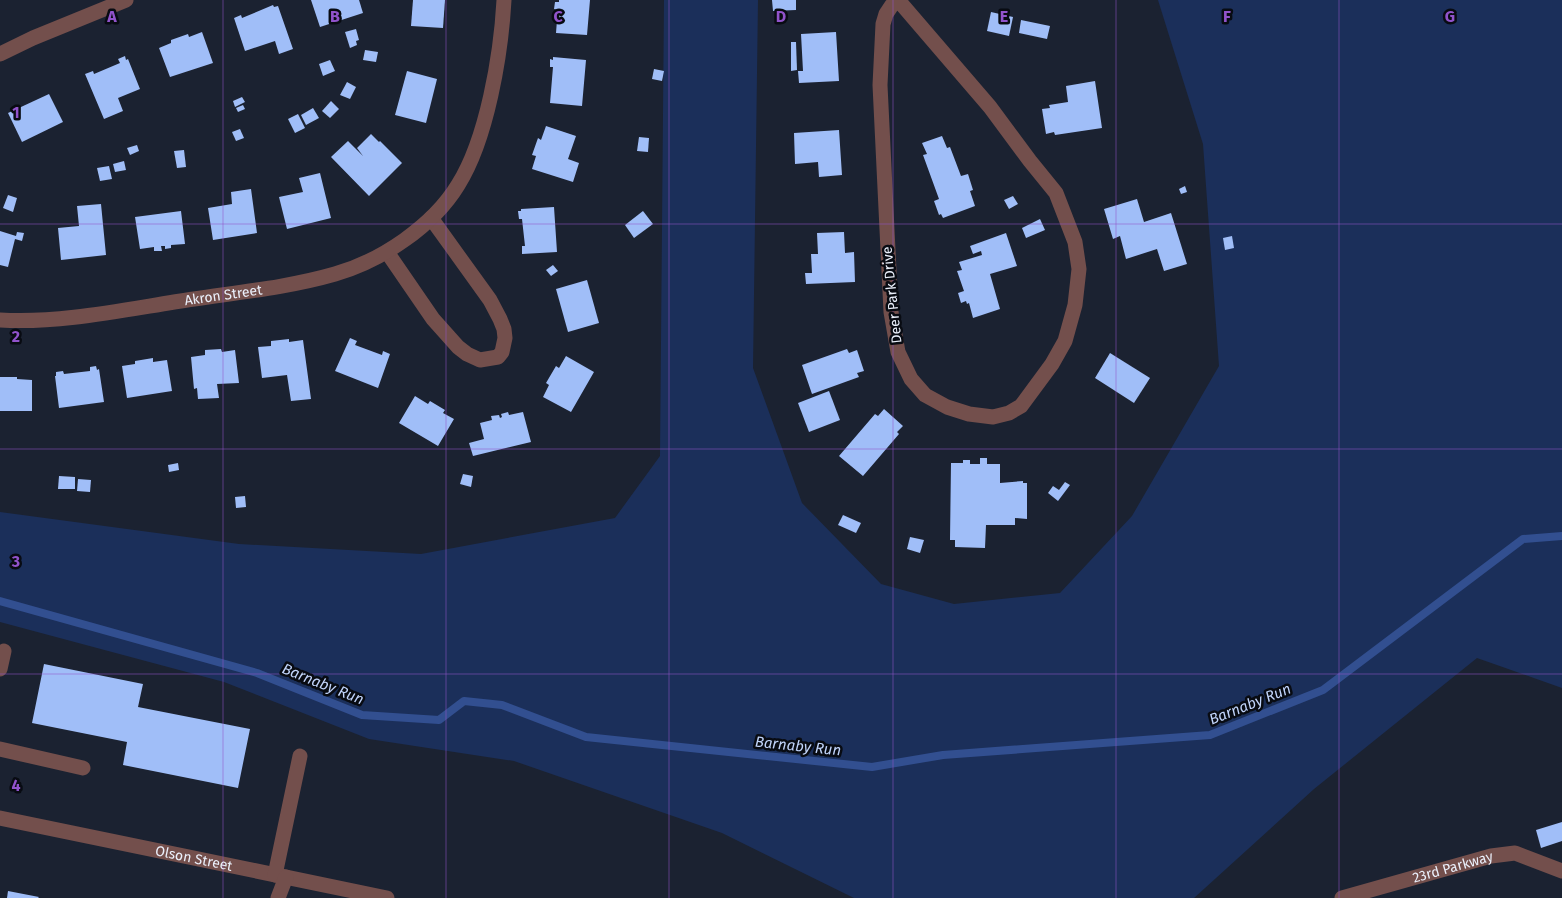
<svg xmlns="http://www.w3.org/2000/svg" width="1562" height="898" viewBox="0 0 1562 898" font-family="'Fira Sans',sans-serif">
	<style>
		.green { fill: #1b2f5a }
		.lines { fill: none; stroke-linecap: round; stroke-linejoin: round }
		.stream { stroke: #324f90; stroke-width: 8 }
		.building { fill: #a0bef8 }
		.minor { stroke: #734f4c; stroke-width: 15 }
		.grid { fill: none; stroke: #9153cb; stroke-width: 1; stroke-opacity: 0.55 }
		.labels { text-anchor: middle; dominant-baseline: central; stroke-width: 5; stroke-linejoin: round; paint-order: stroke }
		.street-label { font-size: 14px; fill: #eaeffa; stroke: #080b12 }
		.water-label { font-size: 15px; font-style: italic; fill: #c1d4fa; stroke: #080b12 }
		.grid-label { font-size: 16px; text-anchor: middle; font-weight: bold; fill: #9153cb; stroke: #080b12; stroke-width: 5; stroke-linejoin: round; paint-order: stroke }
	</style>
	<rect width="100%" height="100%" fill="#1b2231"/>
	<polygon class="green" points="664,0 758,0 753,368 802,503 881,584 954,604 1060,593 1132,516 1219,366 1203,144 1158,0 1562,0 1562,688 1477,658 1314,789 1194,898 854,898 722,833 514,761 369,739 224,682 0,622 0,512 239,544 421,554 615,518 660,456"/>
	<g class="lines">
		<polyline class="stream" points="0,601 257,673 362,715 439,720 464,701 502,705 586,737 872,767 943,755 1210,735 1323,690 1523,539 1562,536"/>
	</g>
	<g class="building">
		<polygon points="311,0 359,0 363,13 320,27"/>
		<polygon points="413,0 445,0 443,28 411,26"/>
		<polygon points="559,0 590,0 587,35 556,33 557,20 553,20 554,12 558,12 558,10 554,9 555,2 559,2"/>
		<polygon points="772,0 796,0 796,10 773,11"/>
		<polygon points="273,5 274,7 278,6 293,49 279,54 275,41 245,51 234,18 241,15 242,18"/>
		<polygon points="991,12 1013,17 1009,36 987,31"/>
		<polygon points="1021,20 1050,26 1047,39 1019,33"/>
		<polygon points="356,29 359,40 356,41 357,45 350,48 345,32"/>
		<polygon points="202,32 213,63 170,77 159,48 171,43 171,40 188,34 189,37"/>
		<polygon points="836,32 839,81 799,83 798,71 803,71 801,34"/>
		<polygon points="791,42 796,42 797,70 791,71"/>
		<polygon points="365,50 378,52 376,62 363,60"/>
		<polygon points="125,56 126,60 128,59 140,89 118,98 123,111 104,119 85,74 93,71 94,74 120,63 118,59"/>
		<polygon points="553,57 586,60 582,106 550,103 553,67 550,67 550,59 553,60"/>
		<polygon points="330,60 335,71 323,76 319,64"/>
		<polygon points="654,69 664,71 662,81 652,79"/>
		<polygon points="407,71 437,79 426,123 395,115"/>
		<polygon points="1095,81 1102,128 1055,135 1054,132 1046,134 1042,109 1050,108 1049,105 1068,102 1066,86"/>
		<polygon points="347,82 356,87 350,99 340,95"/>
		<polygon points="49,94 63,122 22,142 8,113"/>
		<polygon points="242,97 245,102 235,107 233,101"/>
		<polygon points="331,101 339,109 330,118 322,111"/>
		<polygon points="243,105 245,109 238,112 236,108"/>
		<polygon points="313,108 319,118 306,125 301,115"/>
		<polygon points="298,114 305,128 295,133 288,119"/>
		<polygon points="546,126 576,136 568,159 579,163 573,182 532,169 536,156 532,155 538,138 541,140"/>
		<polygon points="240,129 244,138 236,141 232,132"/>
		<polygon points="839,130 842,175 819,177 818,162 795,164 794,133"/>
		<polygon points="371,134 379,142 380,141 402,163 369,196 331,157 348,141 363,156 357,148"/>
		<polygon points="942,136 947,148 950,147 961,176 968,174 973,190 970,191 975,206 943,218 941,214 939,215 934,201 939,199 923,155 927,154 922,143"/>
		<polygon points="639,137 649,138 648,152 637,151"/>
		<polygon points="137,145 139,151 130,155 127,148"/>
		<polygon points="184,150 186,167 177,168 174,151"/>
		<polygon points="124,161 126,170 115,172 113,164"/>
		<polygon points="109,166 112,179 100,181 97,168"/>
		<polygon points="320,173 331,218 287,229 279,197 303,192 299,178"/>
		<polygon points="1185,186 1187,192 1181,194 1179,189"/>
		<polygon points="251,189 257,233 213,240 208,208 232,204 231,192"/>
		<polygon points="8,195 17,198 13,212 3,208"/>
		<polygon points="1013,196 1018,204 1009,209 1004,200"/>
		<polygon points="1137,199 1144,222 1171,213 1187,264 1164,271 1157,249 1126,259 1120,236 1113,239 1104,209"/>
		<polygon points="101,204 106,255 61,260 58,228 79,226 77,206"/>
		<polygon points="554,207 557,252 522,254 522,246 525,246 522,219 519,219 518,211 521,211 521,209"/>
		<polygon points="181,211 185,244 171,245 171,248 165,249 165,246 161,246 162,251 154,251 154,247 140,249 135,217"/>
		<polygon points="643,211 653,224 634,238 625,225"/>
		<polygon points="1040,219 1045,230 1026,238 1022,228"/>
		<polygon points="0,231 16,236 17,232 24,233 22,241 15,239 8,267 0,265"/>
		<polygon points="844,232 845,253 854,252 855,282 806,284 805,273 812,273 811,254 818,254 817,233"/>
		<polygon points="1006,233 1017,266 990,274 1000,309 973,318 969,303 967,304 966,301 961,303 958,293 964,291 957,271 962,270 959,262 982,255 981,251 973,254 970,246"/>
		<polygon points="1232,236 1234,248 1225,250 1223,238"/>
		<polygon points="553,265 558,271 551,276 546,270"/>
		<polygon points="587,280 599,323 568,332 556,289"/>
		<polygon points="350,338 357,341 355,345 382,355 383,351 390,354 378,388 335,371"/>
		<polygon points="289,339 289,342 303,340 311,399 291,401 287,375 262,378 258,347 271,346 271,341"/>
		<polygon points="221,349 222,352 235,350 239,383 217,384 219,398 198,399 197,388 194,389 191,357 205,355 205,350"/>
		<polygon points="847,349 849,353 857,350 864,371 857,373 859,377 812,394 802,365"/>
		<polygon points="1110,353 1150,378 1134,403 1095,378"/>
		<polygon points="566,356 594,372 571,412 543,397 549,385 546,383 556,366 559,368"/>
		<polygon points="153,358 153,362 167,360 172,391 127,398 122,366 135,364 135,361"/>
		<polygon points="96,366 97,370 99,369 104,402 59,408 55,376 56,376 56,372 63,371 64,374 90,371 90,367"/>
		<polygon points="0,377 17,377 17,379 32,380 32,411 0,411"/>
		<polygon points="829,391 840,420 809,432 798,403"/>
		<polygon points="415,396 428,404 430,401 445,410 443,413 454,419 438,446 399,423"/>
		<polygon points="884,409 903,426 897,432 899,434 863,476 839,456 875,414 878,416"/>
		<polygon points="508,412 509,415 523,412 531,442 473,456 469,443 484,439 480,423 492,420 491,416 499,415 500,418 502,417 501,414"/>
		<polygon points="980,458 987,458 987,464 1000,464 1000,483 1023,481 1023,483 1027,483 1027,519 1015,518 1015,525 986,525 985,548 955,547 955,540 950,540 951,463 963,463 963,460 970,460 970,464 980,464"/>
		<polygon points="178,463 179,470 169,472 168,465"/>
		<polygon points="463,474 473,476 471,487 460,484"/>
		<polygon points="59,476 75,477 75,489 58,489"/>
		<polygon points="78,479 91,480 90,492 77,491"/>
		<polygon points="1065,482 1070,485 1058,501 1048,493 1053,486 1059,490"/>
		<polygon points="245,496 246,507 236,508 235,497"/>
		<polygon points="843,515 861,523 856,533 838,525"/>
		<polygon points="910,537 924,540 920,553 907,549"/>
		<polygon points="44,664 143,684 138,707 250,729 238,788 123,765 127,742 32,723"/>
		<polygon points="1562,822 1562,841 1541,848 1536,830"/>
		<polygon points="8,891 39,897 38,898 7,898"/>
	</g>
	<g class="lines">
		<g class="minor">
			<polygon points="899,1 990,107 1030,161 1056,193 1075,242 1079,269 1075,305 1065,341 1052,364 1021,406 1009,413 993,417 969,414 947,407 925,395 911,379 898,352 891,312 880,85 883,24 886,14 892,5"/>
			<polyline points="0,54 33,38 126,0"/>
			<polyline points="387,252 433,319 458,347 467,354 480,360 498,357 502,352 505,338 504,329 500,319 490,300 431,218"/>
			<path id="s1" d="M0,320C63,324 132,308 194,299C241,292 290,287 335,274C381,261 433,226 458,185C487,139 501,55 504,0"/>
			<polyline points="0,669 4,651"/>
			<polyline points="0,749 83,768"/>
			<path id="s2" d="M0,818L387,898"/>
			<polyline points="275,875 300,756"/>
			<polyline points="278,898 286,877"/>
			<path id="s3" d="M1342,898L1491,856L1515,853L1562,871"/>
		</g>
	</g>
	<path class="grid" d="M223,0V898M446,0V898M669,0V898M893,0V898M1116,0V898M1339,0V898M0,224H1562M0,449H1562M0,674H1562"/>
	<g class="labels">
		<g class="street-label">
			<text stroke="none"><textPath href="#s1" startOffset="225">Akron Street</textPath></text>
			<text transform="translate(892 295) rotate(-96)">Deer Park Drive</text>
			<text stroke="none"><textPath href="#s2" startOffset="198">Olson Street</textPath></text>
			<text stroke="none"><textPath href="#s3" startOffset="115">23rd Parkway</textPath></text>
		</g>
		<g class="water-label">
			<text transform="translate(323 684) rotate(22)">Barnaby Run</text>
			<text transform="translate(1250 704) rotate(-22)">Barnaby Run</text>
			<text transform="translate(798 746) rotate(6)">Barnaby Run</text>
		</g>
	</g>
	<g class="grid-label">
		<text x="112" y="22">A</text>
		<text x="335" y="22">B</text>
		<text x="558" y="22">C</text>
		<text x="781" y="22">D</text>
		<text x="1004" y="22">E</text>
		<text x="1227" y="22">F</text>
		<text x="1450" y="22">G</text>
		<text x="16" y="118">1</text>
		<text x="16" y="342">2</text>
		<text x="16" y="567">3</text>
		<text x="16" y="791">4</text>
	</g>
</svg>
